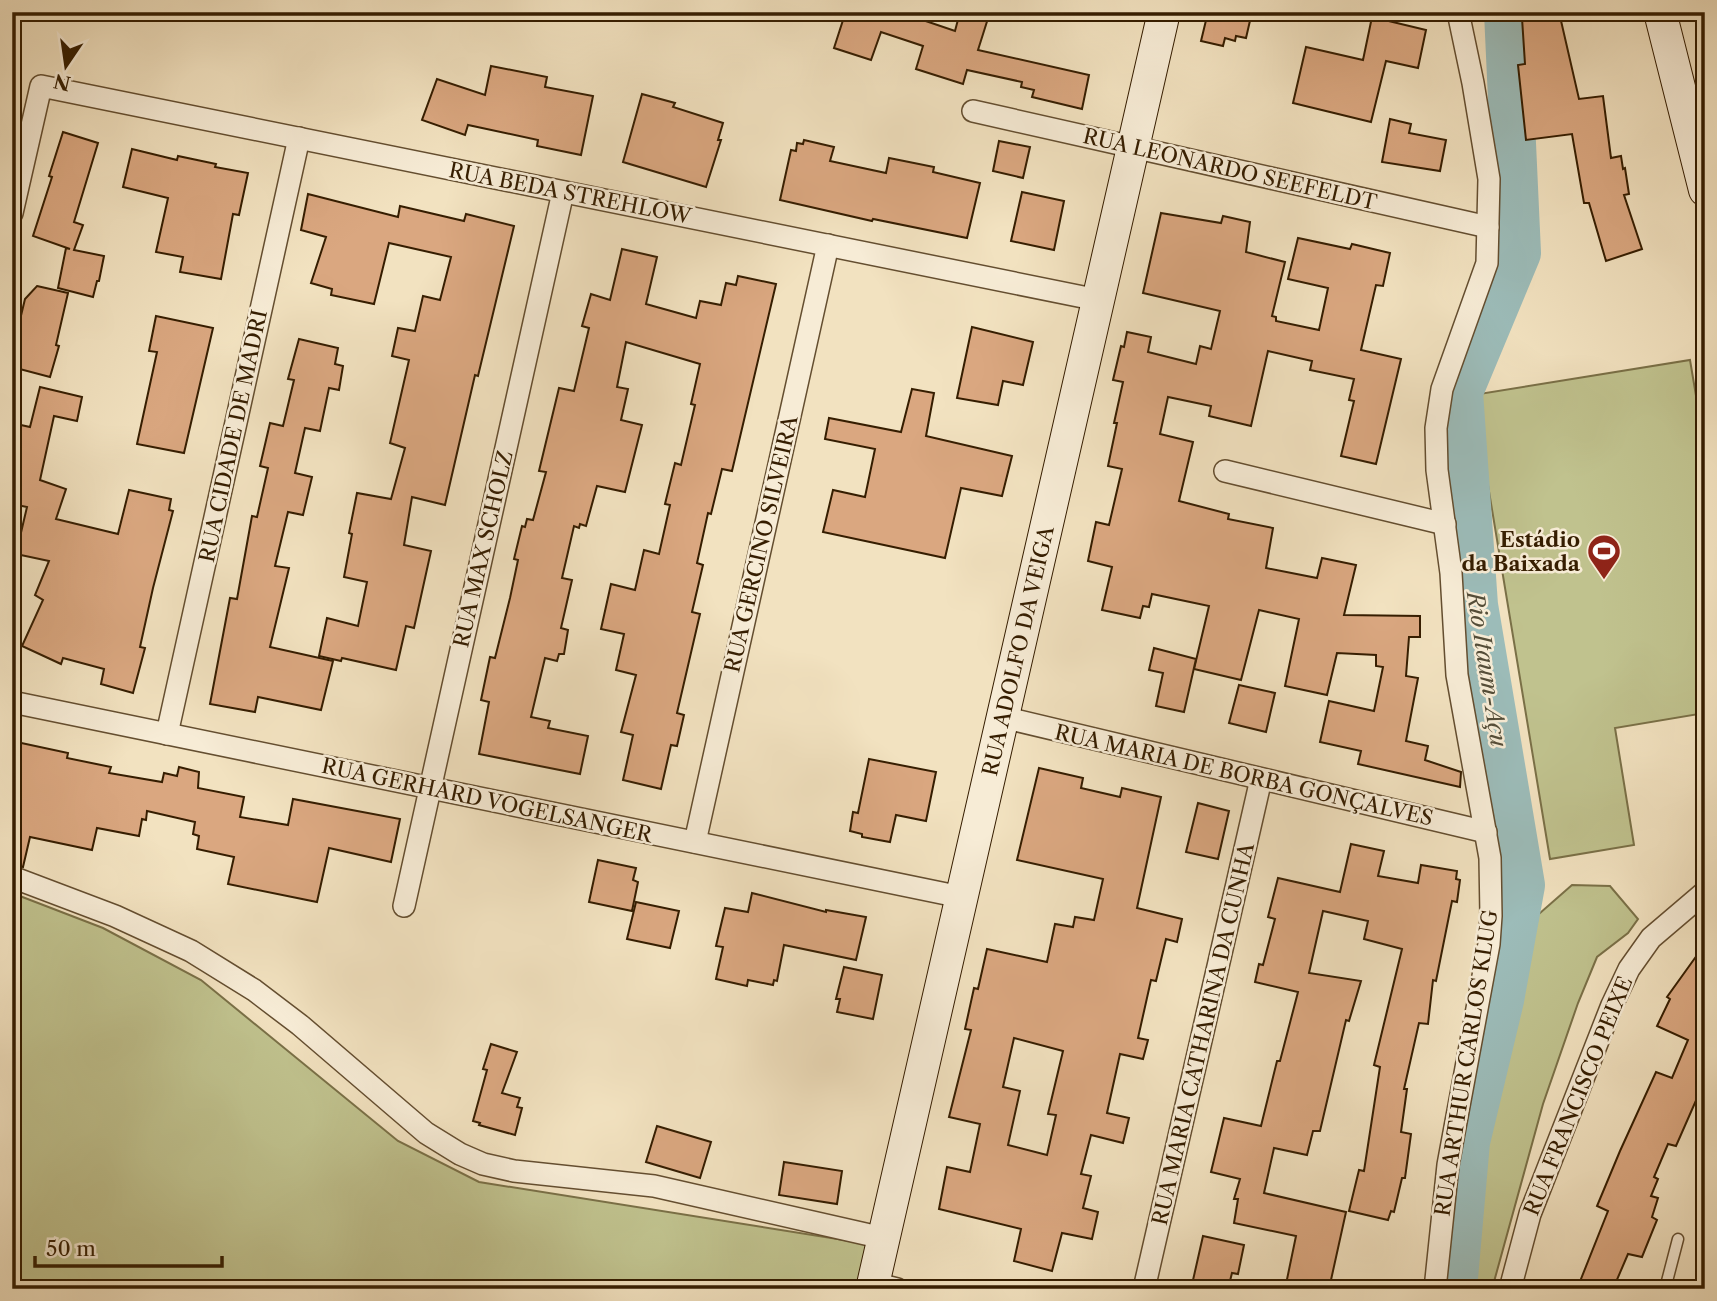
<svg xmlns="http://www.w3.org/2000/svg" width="1717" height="1301" viewBox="0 0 1717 1301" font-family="'Libre Caslon Text',serif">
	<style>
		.green { fill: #c0c28e; stroke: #7a7047; stroke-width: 2 }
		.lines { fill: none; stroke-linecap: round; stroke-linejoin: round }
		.river { stroke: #9cbcb9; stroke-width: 46 }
		.building { fill: #daa780; stroke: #351d00; stroke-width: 2; fill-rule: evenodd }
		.lane-casing { stroke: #644e30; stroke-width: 13 }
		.street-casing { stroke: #644e30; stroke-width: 24 }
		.secondary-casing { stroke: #351d00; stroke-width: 34 }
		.lane { stroke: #f7ecd6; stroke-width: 10 }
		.street { stroke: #f7ecd6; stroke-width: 21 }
		.secondary { stroke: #f7ecd6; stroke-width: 32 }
		.labels { text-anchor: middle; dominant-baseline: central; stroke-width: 5; stroke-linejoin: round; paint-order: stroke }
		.street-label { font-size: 21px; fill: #351d00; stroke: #f7ecd6 }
		.poi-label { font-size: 21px; font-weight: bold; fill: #351d00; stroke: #f7ecd6; text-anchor: end }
		.water-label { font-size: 23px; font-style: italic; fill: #544d38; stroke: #f7ecd6 }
	</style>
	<rect width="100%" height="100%" fill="#f2e2c0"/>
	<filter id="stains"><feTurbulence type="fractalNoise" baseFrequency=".00286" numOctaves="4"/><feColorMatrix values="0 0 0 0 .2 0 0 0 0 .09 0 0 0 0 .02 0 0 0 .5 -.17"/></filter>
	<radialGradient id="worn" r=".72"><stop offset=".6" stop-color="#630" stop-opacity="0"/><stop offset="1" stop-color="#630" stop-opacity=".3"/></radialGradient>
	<g class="green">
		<polygon points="1690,360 1705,449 1705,713 1615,728 1634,845 1550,859 1473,395"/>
		<polygon points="1572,885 1610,886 1638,919 1628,933 1597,957 1578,1003 1543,1104 1492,1289 1454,1289 1467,1135 1532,920"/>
		<polygon points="12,893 103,928 201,980 398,1141 479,1182 869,1244 858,1289 12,1289"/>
	</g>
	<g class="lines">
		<polyline class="river" points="1454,1289 1467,1142 1501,1000 1522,885 1475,605 1460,392 1518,253 1507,12"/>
	</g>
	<g class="building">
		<polygon points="832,12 912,12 911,16 955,31 960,12 990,12 978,50 1089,75 1082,109 1032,97 1034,90 1021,87 1022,82 967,70 963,84 916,69 923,46 881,32 871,60 834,48 843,20 832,16"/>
		<polygon points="1208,12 1252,12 1246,38 1236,36 1235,41 1225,38 1223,46 1201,41"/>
		<polygon points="1549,12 1559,12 1579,99 1603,96 1611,158 1621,156 1623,169 1625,168 1629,194 1624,195 1642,249 1606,261 1589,203 1584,203 1572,134 1526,140 1518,65 1525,64 1522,18"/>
		<polygon points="1372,17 1426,30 1418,68 1386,61 1371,122 1293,103 1306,47 1363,60"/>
		<polygon points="491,66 547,77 545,87 593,96 581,155 537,146 538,140 468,125 465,135 422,120 437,79 485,95"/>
		<polygon points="642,94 675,103 673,107 723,123 718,140 721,140 706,187 623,162"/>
		<polygon points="1390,119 1411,124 1409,133 1446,140 1440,171 1382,162"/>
		<polygon points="63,132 98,143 74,222 83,225 74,250 104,256 99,281 97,281 93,297 58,288 66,248 70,249 33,236 52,177 49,176"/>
		<polygon points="804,140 834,147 830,161 886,173 889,158 934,167 933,172 980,183 967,238 873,219 872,221 780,200 791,150 796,151 797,143 803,144"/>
		<polygon points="999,141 1030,147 1023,178 993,171"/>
		<polygon points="132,149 177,160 178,156 216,164 215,167 248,173 239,215 233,214 221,279 180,272 183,257 156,252 168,198 123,187"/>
		<polygon points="1022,192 1064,201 1054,250 1011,241"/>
		<polygon points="308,194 398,217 400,206 464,221 466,214 514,226 478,376 475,375 445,505 412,497 404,545 431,551 414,628 406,626 396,670 342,658 341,661 319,656 327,618 358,626 367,582 344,577 352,534 349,533 357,493 391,499 405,448 390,443 409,360 392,356 398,328 415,331 423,296 440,300 451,257 389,243 374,304 331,295 332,289 311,283 326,237 301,230"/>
		<polygon points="1161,213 1221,223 1223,216 1250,222 1246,252 1285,262 1272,316 1276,317 1276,321 1319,330 1328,288 1288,279 1298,238 1350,249 1352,244 1390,253 1383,286 1376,285 1361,350 1401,359 1376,464 1341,456 1354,401 1349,400 1354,379 1310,370 1312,361 1268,351 1251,426 1209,416 1211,406 1168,397 1160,434 1193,442 1179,501 1229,514 1228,519 1273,528 1266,568 1317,578 1322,558 1356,565 1344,615 1420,616 1420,637 1409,637 1406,676 1418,678 1406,741 1428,746 1425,760 1461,772 1460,787 1358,764 1361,751 1320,742 1329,701 1374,711 1383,667 1376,666 1376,655 1337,653 1327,695 1285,686 1299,619 1259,610 1241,680 1194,669 1209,606 1152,594 1149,607 1143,606 1140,618 1102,610 1112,567 1088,561 1096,522 1109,525 1122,469 1108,466 1117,423 1114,423 1123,382 1113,380 1121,346 1124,347 1127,332 1151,337 1148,352 1196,364 1200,346 1211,349 1220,311 1143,293"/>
		<polygon points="622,249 657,257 646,304 696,318 700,301 721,305 726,283 736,285 738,276 776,284 732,471 722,469 711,514 708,513 697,563 703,565 692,612 700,614 677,713 684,715 677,746 671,745 661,789 623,780 633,735 621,732 636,675 616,670 624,634 601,629 611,584 635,590 644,550 659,554 670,505 665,504 675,463 681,465 695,405 691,404 700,364 626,342 617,387 628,389 621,420 642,425 625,492 597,486 586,526 580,524 579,528 574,526 562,578 572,580 561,628 568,630 564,654 559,654 557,661 545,658 531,717 550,721 548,728 588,736 580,774 479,754 489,702 481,700 490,657 495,658 510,598 518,560 514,559 522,526 525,527 527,519 533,520 546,472 539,471 559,388 574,391 589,328 582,326 591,294 610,300"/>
		<polygon points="37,286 68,293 56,345 59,346 50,377 12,367 12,353 25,299"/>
		<polygon points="156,316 213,328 184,453 137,444 157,352 149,351"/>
		<polygon points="972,327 1033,342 1023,385 1003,381 998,405 957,398"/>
		<polygon points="299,339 338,348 335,364 343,366 339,390 329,388 320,431 305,428 295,473 312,477 303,515 288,512 275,566 289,568 270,647 333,661 321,710 258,697 255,712 210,704 230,598 237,599 252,516 257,517 268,468 260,466 270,423 283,426 294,380 288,379"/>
		<polygon points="40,387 82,397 77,421 54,416 40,480 66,489 56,519 118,534 129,490 171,499 169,510 173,511 153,588 140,647 145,648 133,693 101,684 104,669 63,658 61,664 22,646 43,600 35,595 49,561 16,554 27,507 12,504 12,423 30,427"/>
		<polygon points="912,389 934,393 926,436 1012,456 1002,496 961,488 945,558 823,532 833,490 865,497 875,449 825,439 829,418 901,432"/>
		<polygon points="1154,648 1196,659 1184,712 1156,706 1163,673 1149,670"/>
		<polygon points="1239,685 1275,693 1266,732 1229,723"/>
		<polygon points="12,741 68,753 67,758 111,767 109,773 162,782 164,773 177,776 179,767 199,772 198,788 244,797 240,817 288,825 293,799 400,819 391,862 329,848 317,902 228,884 234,857 197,849 199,836 193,834 195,822 147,811 146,820 142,819 139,836 97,828 92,850 30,837 23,867 12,864"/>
		<polygon points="869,759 936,772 926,821 896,815 890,842 862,837 862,834 850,831 853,812 858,813"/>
		<path d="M1039,768L1083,778L1081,788L1120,797L1122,788L1161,797L1137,908L1182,919L1177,942L1166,939L1156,981L1151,980L1138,1038L1148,1040L1143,1059L1120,1054L1107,1113L1129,1118L1123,1143L1091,1135L1081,1174L1091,1176L1083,1208L1098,1212L1092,1239L1062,1233L1052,1271L1014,1261L1021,1229L939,1209L947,1167L970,1172L980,1124L949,1117L971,1030L965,1029L974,988L978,989L987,949L1047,962L1055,924L1073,927L1075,917L1094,920L1103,879L1017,860ZM1014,1038L1063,1051L1048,1114L1056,1115L1047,1155L1008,1145L1020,1091L1003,1087Z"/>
		<polygon points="1198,803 1229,811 1218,859 1186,852"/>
		<polygon points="1351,844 1384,851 1378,876 1418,883 1421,865 1457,871 1456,879 1460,880 1457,902 1452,901 1436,981 1433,980 1428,1024 1419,1023 1404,1089 1407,1089 1401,1132 1411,1134 1405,1178 1402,1178 1394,1212 1391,1211 1388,1220 1349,1211 1359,1170 1364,1171 1380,1067 1374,1065 1402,949 1364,939 1368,921 1323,911 1309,973 1361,981 1349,1021 1346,1020 1320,1131 1313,1131 1307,1155 1274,1148 1264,1193 1346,1212 1329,1289 1285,1289 1296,1236 1234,1223 1238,1199 1234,1199 1240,1179 1211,1172 1224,1118 1261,1126 1277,1061 1280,1061 1298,992 1255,982 1259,964 1263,965 1275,919 1268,917 1278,878 1340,892"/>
		<polygon points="598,860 636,868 633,880 638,882 632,911 589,902"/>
		<polygon points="752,893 826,912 826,910 866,917 856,960 784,945 777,981 774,980 773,985 748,980 747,986 716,979 723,947 716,946 725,908 748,912"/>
		<polygon points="636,902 679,911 670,948 627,939"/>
		<polygon points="1705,944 1705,1080 1676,1146 1668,1144 1654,1177 1658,1179 1651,1196 1658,1198 1652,1217 1657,1220 1642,1257 1628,1254 1613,1289 1577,1289 1608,1211 1597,1206 1620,1151 1656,1072 1672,1078 1688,1040 1657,1026 1670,999 1667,997"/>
		<polygon points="844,967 882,975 873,1019 837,1012 840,999 836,999"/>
		<polygon points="491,1044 517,1052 502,1093 520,1098 517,1107 522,1108 515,1135 479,1125 480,1123 473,1121 487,1070 483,1069"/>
		<polygon points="657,1126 711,1142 700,1178 646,1162"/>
		<polygon points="784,1162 842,1171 837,1204 779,1195"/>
		<polygon points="1203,1236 1244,1245 1238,1274 1232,1273 1228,1289 1191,1289"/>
	</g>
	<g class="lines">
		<g class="lane-casing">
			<polyline id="lane" points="1665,1289 1678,1239"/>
		</g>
		<g class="street-casing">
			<g id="street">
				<polyline points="973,111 1488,227"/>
				<polyline points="12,213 41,86 1098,300"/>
				<polyline points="1225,471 1445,524"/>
				<polyline points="12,702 961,897"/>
				<polyline points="1002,717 1486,832"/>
				<polyline points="167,734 299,138"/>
				<polyline points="695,842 828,245"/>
				<polyline points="12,877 115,916 191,951 254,990 300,1025 426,1133 460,1154 483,1164 514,1171 654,1186 883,1238"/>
				<polyline points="404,906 563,192"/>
				<polyline points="873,1283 897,1289"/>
				<polyline points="1144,1289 1261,779"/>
				<polyline points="1435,1289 1448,1165 1489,944 1491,916 1490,858 1457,675 1451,573 1437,470 1436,428 1442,389 1487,263 1489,179 1473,83 1458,12"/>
				<polyline points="1510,1289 1530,1214 1612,1005 1629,969 1651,938 1705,892"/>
			</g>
		</g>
		<g class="secondary-casing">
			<g id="secondary">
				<polyline points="1660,12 1705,190"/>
				<polyline points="872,1289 1164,12"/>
			</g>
		</g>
		<use href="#lane" class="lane"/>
		<use href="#street" class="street"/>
		<use href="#secondary" class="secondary"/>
	</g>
	<defs>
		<g id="stadium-pin" transform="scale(1.75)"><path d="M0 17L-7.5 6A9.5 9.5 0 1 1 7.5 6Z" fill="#8f2418" stroke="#f7ecd6"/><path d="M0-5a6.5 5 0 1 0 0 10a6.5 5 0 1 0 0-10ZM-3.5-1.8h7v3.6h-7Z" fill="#fff"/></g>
	</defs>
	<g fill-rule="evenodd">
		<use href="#stadium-pin" x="1604" y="551"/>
	</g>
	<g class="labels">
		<g class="street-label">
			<text transform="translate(1230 169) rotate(13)">RUA LEONARDO SEEFELDT</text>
			<text transform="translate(570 193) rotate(11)">RUA BEDA STREHLOW</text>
			<text transform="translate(233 436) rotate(-78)">RUA CIDADE DE MADRI</text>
			<text transform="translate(761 544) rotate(-77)">RUA GERCINO SILVEIRA</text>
			<text transform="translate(483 549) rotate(-77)">RUA MAX SCHOLZ</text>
			<text transform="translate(1018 651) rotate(-77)">RUA ADOLFO DA VEIGA</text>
			<text transform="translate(1244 775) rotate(13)">RUA MARIA DE BORBA GONÇALVES</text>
			<text transform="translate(487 800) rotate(12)">RUA GERHARD VOGELSANGER</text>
			<text transform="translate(1203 1034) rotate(-77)">RUA MARIA CATHARINA DA CUNHA</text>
			<text transform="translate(1466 1063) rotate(-81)">RUA ARTHUR CARLOS KLUG</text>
			<text transform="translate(1578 1096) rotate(-68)">RUA FRANCISCO PEIXE</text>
		</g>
		<g class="poi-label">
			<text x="1580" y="539">Estádio<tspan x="1580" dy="24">da Baixada</tspan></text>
		</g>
		<g class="water-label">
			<text transform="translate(1487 669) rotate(81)">Rio Itaum-Açu</text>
		</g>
	</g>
	<rect width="1717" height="1301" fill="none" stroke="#f2e2c0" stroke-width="42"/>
	<rect x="14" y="14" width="1689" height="1273" fill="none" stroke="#351d00" stroke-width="3.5"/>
	<rect x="21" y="21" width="1675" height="1259" fill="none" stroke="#351d00" stroke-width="2"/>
	<g transform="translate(66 66) rotate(193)" stroke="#f7ecd6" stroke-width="5" paint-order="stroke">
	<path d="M0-5L12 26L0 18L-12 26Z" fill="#351d00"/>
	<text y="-10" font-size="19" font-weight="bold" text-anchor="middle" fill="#351d00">N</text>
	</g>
	<path d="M35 1256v10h187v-10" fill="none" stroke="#351d00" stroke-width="3.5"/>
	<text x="46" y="1256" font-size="21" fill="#351d00" stroke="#f7ecd6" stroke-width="5" paint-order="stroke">50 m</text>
	<rect width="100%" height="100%" filter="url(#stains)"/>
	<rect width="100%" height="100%" fill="url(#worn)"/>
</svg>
